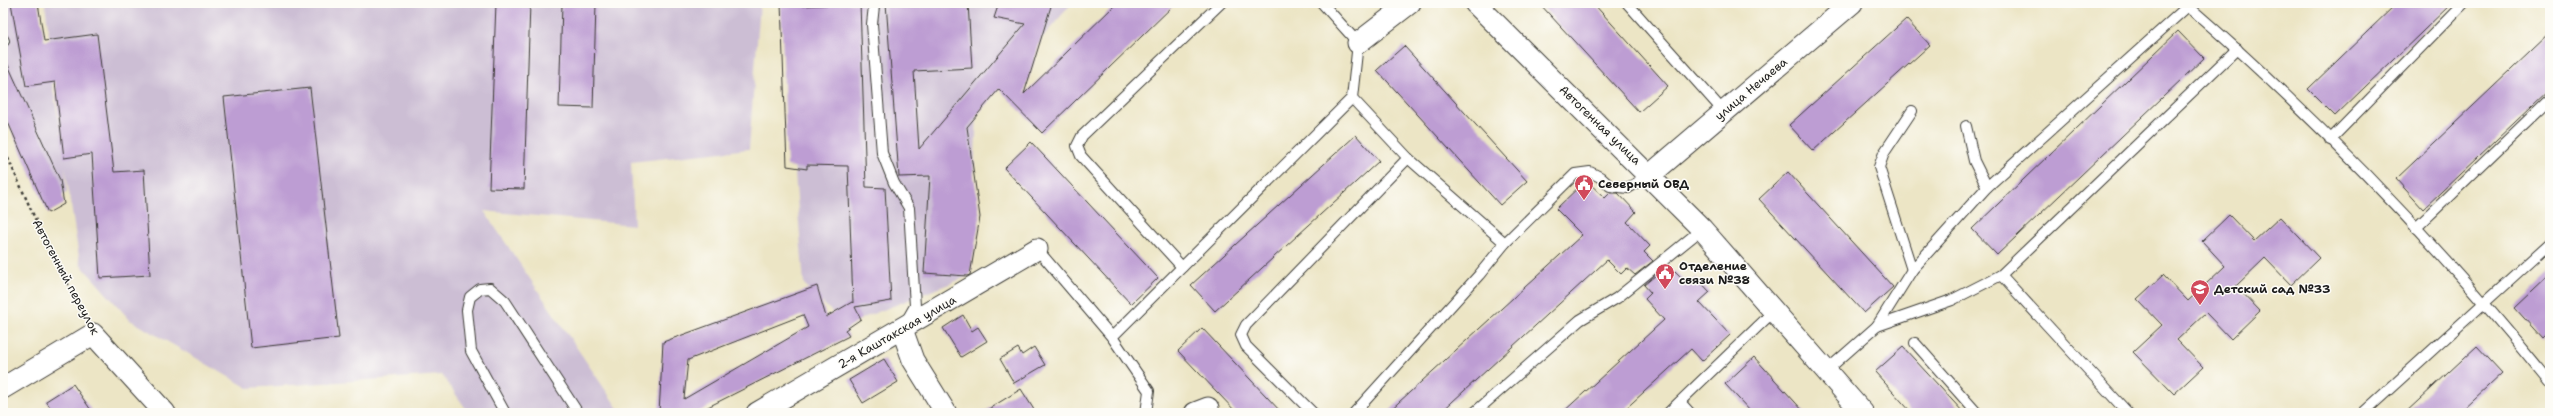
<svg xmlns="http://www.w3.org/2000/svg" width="2553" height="416" viewBox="0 0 2553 416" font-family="'Shantell Sans',sans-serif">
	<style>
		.industrial { fill: #ccbed4 }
		.building { fill: #bd9dd3; fill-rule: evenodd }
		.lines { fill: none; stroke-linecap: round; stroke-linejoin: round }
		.service-casing { stroke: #3b3a35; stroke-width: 12 }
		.minor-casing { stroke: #3b3a35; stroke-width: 23 }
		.path { stroke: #3b3a35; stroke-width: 2.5; stroke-dasharray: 3 3; stroke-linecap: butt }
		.service { stroke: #fff; stroke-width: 10 }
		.minor { stroke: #fff; stroke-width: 21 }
		.labels { text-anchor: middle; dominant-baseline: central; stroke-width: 3; stroke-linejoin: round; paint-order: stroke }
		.street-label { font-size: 12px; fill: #1c1c1c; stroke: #fdfcf7 }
		.poi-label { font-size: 12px; font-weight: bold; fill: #1c1c1c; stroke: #fdfcf7; text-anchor: start }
	</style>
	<rect width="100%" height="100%" fill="#fdfcf7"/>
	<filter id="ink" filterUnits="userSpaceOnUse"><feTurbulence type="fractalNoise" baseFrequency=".025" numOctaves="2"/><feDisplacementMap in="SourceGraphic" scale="8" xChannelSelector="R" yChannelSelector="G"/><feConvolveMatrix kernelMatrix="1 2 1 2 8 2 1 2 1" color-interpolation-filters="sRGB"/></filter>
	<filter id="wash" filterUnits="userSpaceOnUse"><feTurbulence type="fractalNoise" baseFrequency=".012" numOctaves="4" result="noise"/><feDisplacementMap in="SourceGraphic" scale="16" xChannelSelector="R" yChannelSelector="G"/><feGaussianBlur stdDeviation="0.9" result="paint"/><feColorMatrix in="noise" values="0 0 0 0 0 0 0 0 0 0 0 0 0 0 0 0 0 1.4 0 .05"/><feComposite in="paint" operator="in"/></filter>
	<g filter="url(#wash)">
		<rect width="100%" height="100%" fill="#ece5c5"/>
		<g class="industrial">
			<polygon points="3,3 38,3 62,141 45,3 760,3 749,149 631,162 634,225 484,211 621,413 469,413 442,375 248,388 130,320 80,264 65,166 67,192 48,202 3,102"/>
			<polygon points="781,3 1072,3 977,114 969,276 845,325 804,284"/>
		</g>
		<g id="blocks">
			<g class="building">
				<polygon points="11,3 38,3 44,41 97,34 114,172 144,170 150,275 100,278 92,154 64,158 55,82 26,86"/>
				<polygon points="496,3 530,3 524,189 489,188"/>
				<path d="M781,3H803V6L860,3L866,187L885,188L891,301L855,307L861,319L845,330L849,336L696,413H659L663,342L817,286L826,317L852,302L853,303L848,166L807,165V169L787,166ZM803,315L808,327L684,399L688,360Z"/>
				<polygon points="886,3 968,3 972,68 914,71 919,149 1025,24 994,18 999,3 1052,3 1024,94 1117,3 1176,3 1042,133 999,89 967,127 980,217 970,275 967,276 924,273 930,176 899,177"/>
				<polygon points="1539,3 1593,3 1668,86 1639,112"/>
				<polygon points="2397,3 2452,3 2335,116 2308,89"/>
				<polygon points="562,4 596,4 593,108 559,107"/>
				<polygon points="1906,19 1930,45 1813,151 1789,125"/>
				<polygon points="2178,31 2204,58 1997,255 1972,229"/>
				<polygon points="2550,33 2550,89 2423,209 2396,179"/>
				<polygon points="1404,46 1527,181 1500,205 1377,70"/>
				<polygon points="3,54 60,180 64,204 48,213 3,111"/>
				<polygon points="310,88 339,338 251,348 224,97"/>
				<polygon points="1356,135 1379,161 1215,311 1191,285"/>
				<polygon points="1031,142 1158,278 1131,304 1004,168"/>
				<polygon points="1788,172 1893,287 1864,313 1759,199"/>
				<polygon points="1586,180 1605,198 1610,193 1618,193 1636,212 1627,222 1650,246 1644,252 1653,261 1635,275 1627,268 1621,274 1607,260 1440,413 1387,413 1582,235 1556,209"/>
				<polygon points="2229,215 2254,241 2280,217 2319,258 2291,285 2265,258 2236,286 2260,311 2231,339 2206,313 2177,340 2203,367 2174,394 2133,352 2162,325 2137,299 2163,275 2188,301 2225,266 2202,241"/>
				<polygon points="1662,270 1668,277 1675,271 1688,284 1696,277 1710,292 1699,302 1730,335 1702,361 1691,349 1621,413 1562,413 1664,320 1645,299 1651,293 1644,285"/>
				<polygon points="2550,275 2550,330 2542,338 2515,308"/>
				<polygon points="963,315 972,331 978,327 987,341 961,357 943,328"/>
				<polygon points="1202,328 1282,413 1237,413 1178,351"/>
				<polygon points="2477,346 2502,373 2459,413 2405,413"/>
				<polygon points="1034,347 1045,365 1014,383 1000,359 1018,348 1022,355"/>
				<polygon points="1903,347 1964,413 1912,413 1875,372"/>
				<polygon points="1754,357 1805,413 1752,413 1725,384"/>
				<polygon points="884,359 898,382 863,403 849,380"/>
				<polygon points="73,384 93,413 54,413 46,401"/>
				<polygon points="1021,389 1036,413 982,413"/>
			</g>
		</g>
	</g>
	<g filter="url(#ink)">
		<use href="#blocks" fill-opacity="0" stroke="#3b3a35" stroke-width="1"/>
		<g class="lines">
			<g class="service-casing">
				<g id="service">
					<polyline points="871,3 874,6 872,24 882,153 894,183 909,208 915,306 907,320"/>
					<polyline points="1322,3 1358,43 1352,98 1408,158 1505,243 1575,174 1590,172 1600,177 1610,186 1628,188 1650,175"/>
					<polyline points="1627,3 1724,112"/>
					<path d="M2191,3L2188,6C2317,118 2442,249 2550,382"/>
					<polyline points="3,39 4,41"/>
					<polyline points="1966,126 1974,161 1987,187"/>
					<polyline points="2330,140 2464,3"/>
					<polyline points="2416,228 2550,99"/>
					<polyline points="1037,249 1112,337 1149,391 1146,413"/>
					<polyline points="1182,267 1081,156 1077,146 1082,136 1221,3"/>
					<polyline points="1912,270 1879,167 1884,153 1912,111"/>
					<polyline points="2001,275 2128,413"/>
					<polyline points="1877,326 1912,270 1987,187 2188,6"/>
					<polyline points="1112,337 1352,98"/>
					<polyline points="1915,343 1977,413"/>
					<polyline points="1826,371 1877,326 1952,300 2001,275 2237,49"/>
					<polyline points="1680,402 1690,413"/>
					<polyline points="505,413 471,351 467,310 470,297 480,289 490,288 505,301 578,413"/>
					<polyline points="1313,413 1246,346 1241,335 1246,325 1408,158"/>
					<polyline points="1354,413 1479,275 1505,243"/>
					<polyline points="1474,413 1580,320 1617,298 1702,229"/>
					<polyline points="1668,413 1774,311"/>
					<polyline points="2363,413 2550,243"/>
				</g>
			</g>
			<g class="minor-casing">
				<g id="minor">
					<polyline points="1475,3 1702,229 1863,413"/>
					<polyline points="1358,43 1410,3"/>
					<polyline points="1650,175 1852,3"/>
					<polyline points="902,329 913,360 946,413"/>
					<polyline points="3,388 93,334 165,413"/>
					<polyline points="757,413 1037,249"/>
					<polyline points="1195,413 1208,408"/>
				</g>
			</g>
			<polyline class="path" points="3,147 37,223 84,316"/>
			<use href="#service" class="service"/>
			<use href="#minor" class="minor"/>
		</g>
	</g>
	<defs>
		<g id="civic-pin" transform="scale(1)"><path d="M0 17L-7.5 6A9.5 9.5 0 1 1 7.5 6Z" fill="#d1495b" stroke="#fdfcf7"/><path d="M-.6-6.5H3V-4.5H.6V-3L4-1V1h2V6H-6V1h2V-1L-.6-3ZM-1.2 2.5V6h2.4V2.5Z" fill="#fff"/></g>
		<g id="school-pin" transform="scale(1)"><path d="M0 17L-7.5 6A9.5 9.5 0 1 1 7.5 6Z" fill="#d1495b" stroke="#fdfcf7"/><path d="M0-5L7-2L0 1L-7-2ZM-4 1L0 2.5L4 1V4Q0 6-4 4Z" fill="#fff"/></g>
	</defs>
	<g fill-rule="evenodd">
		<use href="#civic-pin" x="1584" y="184"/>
		<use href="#civic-pin" x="1665" y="273"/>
		<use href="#school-pin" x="2200" y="289"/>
	</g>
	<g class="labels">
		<g class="street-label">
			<text transform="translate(1751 89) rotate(-40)">улица Нечаева</text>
			<text transform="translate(1600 125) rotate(44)">Автогенная улица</text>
			<text transform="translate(66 277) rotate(62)">Автогенный переулок</text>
			<text transform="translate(897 332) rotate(-30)">2-я Каштакская улица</text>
		</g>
		<g class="poi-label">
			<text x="1598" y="184">Северный ОВД</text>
			<text x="1679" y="266">Отделение<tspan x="1679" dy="14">связи №38</tspan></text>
			<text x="2214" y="289">Детский сад №33</text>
		</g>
	</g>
	<rect width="2553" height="416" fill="none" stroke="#fdfcf7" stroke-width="16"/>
</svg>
